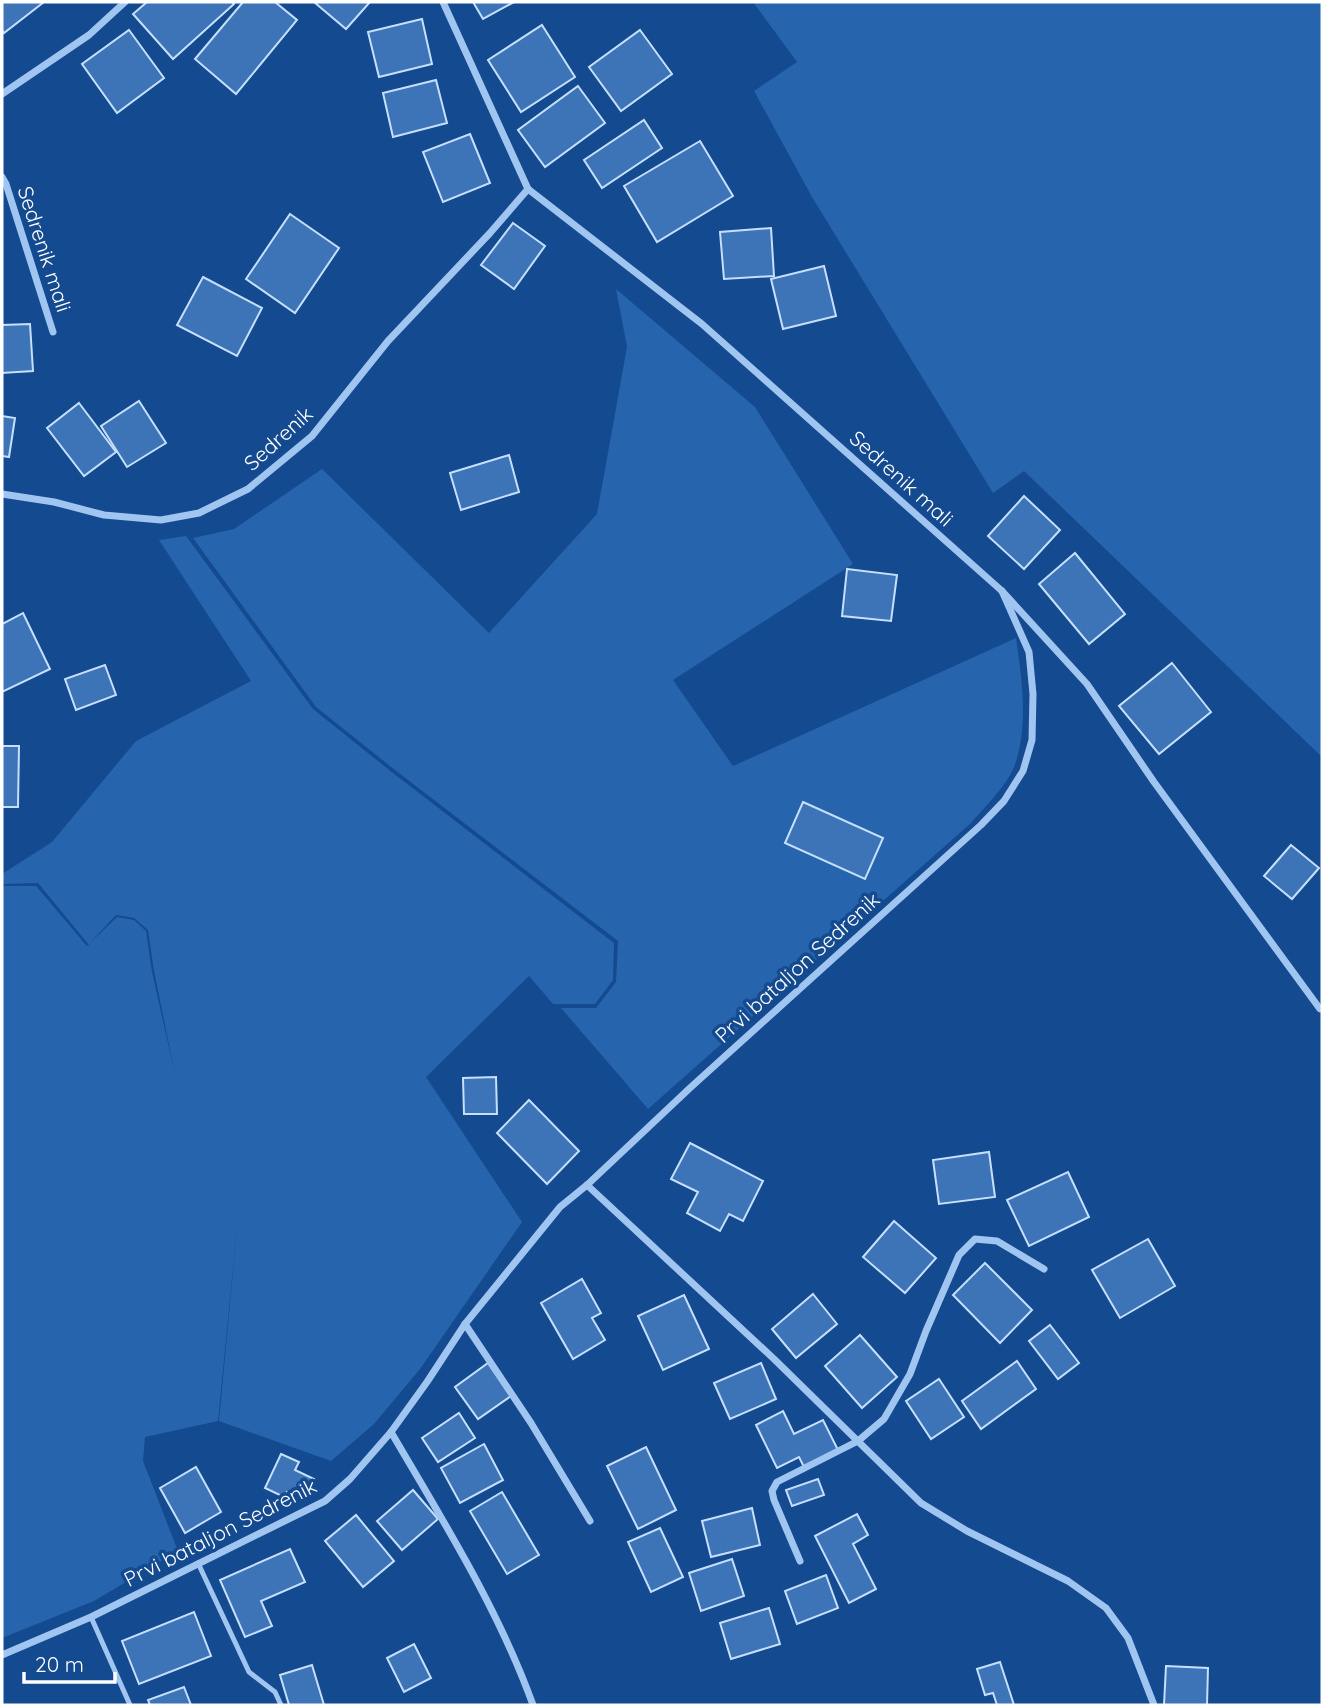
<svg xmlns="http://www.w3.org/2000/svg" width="1324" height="1707" viewBox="0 0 1324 1707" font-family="Quicksand,sans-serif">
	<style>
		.green { fill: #2664ae; fill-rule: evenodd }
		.building { fill: #3d74b8; stroke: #c6dffc; stroke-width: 2 }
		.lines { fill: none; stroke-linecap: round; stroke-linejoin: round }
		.lane { stroke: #a0c5f1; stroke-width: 5 }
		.street { stroke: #a0c5f1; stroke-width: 7 }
		.labels { text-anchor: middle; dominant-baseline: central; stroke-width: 7; stroke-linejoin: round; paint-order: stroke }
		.street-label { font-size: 21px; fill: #fff; stroke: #144a8f }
	</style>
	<rect width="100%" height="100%" fill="#144a8f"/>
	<g class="green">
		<polygon points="753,2 1322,2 1322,757 1024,471 993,493 812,197 754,91 797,62"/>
		<path d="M616,289L755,407L853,564L673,680L733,766L1016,638C1022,679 1029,727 1014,767C1007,785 984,808 971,823L648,1109L561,1008H596L616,982L618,941L395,770L316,707L193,538L234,529L322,469L489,633L597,514L627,347Z"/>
		<path d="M186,536L313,709L393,773L614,943L613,980L595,1004H553L529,976L426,1077L522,1222L420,1369L374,1424L331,1461L219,1421L238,1218L218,1421L145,1437L143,1461L178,1551L94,1601L2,1638V886H36L87,946L89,945L38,883L2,884V874L52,842L136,741L251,681L159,540ZM116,915L134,918L148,930L154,971L175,1074L152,972L146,931L134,920L117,917L89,944Z"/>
	</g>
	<g class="building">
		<polygon points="2,2 44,2 4,33 2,30"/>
		<polygon points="147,2 232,2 234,4 173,59 133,14"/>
		<polygon points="243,2 275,2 297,20 236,94 195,59"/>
		<polygon points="314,2 370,2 346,29"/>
		<polygon points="473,2 514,2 483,19"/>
		<polygon points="422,19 432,64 379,77 368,32"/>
		<polygon points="542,25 575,77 521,112 488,60"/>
		<polygon points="129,30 164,78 117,113 82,64"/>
		<polygon points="640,30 672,74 621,111 589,67"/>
		<polygon points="436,80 447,123 393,137 383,93"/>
		<polygon points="578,86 605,123 545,167 518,130"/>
		<polygon points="644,120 662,148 602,188 584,160"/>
		<polygon points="470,134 490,183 443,202 423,152"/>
		<polygon points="700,141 733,196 657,242 624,186"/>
		<polygon points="290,214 339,248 295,313 246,279"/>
		<polygon points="513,223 545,246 514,289 481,265"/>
		<polygon points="771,228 774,276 724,279 720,232"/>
		<polygon points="824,266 836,316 783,329 771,279"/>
		<polygon points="203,277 262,308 237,356 177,325"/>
		<polygon points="30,324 33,371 2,373 2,325"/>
		<polygon points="139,401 166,443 127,467 101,426"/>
		<polygon points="79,403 116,452 84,476 47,428"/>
		<polygon points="2,416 15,418 9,457 2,456"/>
		<polygon points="509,455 519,492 461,510 450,473"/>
		<polygon points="1024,496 1060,530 1024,569 988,536"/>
		<polygon points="1075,553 1125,614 1089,644 1039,584"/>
		<polygon points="847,569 897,575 891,621 842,616"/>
		<polygon points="23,613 50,669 2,692 2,624"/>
		<polygon points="1172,663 1211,712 1159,754 1119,706"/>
		<polygon points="105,665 116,695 76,710 65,679"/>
		<polygon points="2,746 19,746 18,807 2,807"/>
		<polygon points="803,802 883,838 865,879 785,843"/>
		<polygon points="1291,845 1319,868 1292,899 1264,876"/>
		<polygon points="496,1077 497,1114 464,1114 463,1078"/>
		<polygon points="529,1100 579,1151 547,1184 497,1133"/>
		<polygon points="690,1143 763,1181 743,1221 729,1214 720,1231 687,1213 698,1192 671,1179"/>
		<polygon points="989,1152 995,1197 939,1204 933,1160"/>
		<polygon points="1068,1172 1089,1217 1029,1246 1007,1200"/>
		<polygon points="894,1221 936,1258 905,1293 863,1257"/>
		<polygon points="1148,1239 1175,1286 1120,1318 1092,1270"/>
		<polygon points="985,1263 1032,1310 1000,1343 953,1295"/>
		<polygon points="582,1279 601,1313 592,1318 605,1340 573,1359 541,1303"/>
		<polygon points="813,1294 837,1324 796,1358 772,1329"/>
		<polygon points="684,1295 709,1349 663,1370 638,1316"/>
		<polygon points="1050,1325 1079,1363 1058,1379 1029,1341"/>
		<polygon points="860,1335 897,1377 862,1408 825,1366"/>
		<polygon points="1017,1361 1036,1389 981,1429 962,1401"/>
		<polygon points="488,1363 511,1396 478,1419 455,1387"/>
		<polygon points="761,1363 776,1399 730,1419 714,1383"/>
		<polygon points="939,1379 964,1417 931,1439 906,1401"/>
		<polygon points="783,1411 794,1434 823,1420 838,1450 804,1467 799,1457 777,1468 756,1425"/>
		<polygon points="459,1413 475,1438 438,1462 422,1438"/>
		<polygon points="484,1444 503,1480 460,1503 441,1468"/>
		<polygon points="646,1447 676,1510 638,1529 607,1466"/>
		<polygon points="281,1454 299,1462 295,1470 314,1479 304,1500 287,1492 284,1497 265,1488"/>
		<polygon points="196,1467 221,1512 185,1533 160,1488"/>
		<polygon points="818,1479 824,1495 792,1506 786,1490"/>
		<polygon points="413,1490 438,1519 402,1550 377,1521"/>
		<polygon points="502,1492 539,1555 507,1574 470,1511"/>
		<polygon points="752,1508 760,1545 711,1557 702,1521"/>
		<polygon points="857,1514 868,1535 853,1544 876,1589 849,1603 815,1536"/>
		<polygon points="356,1515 394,1561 363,1587 325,1541"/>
		<polygon points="660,1528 683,1577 651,1592 628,1542"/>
		<polygon points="290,1549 305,1582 261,1601 272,1626 245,1637 220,1580"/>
		<polygon points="732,1559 744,1596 701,1611 689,1573"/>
		<polygon points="826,1575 838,1608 797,1624 785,1591"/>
		<polygon points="769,1608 780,1644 731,1659 720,1623"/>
		<polygon points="194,1612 211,1656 139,1684 122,1641"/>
		<polygon points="414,1644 431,1678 404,1692 387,1658"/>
		<polygon points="1000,1662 1014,1705 997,1705 993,1693 985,1695 977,1669"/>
		<polygon points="312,1665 324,1705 289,1705 280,1675"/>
		<polygon points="1166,1666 1208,1668 1207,1705 1164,1705"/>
		<polygon points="184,1687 191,1705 150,1705 148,1700"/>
	</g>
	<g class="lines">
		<g class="lane">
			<polyline points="198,1563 249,1672 275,1692 281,1705"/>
			<polyline points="91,1617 130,1705"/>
		</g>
		<g class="street">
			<polyline points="443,2 528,189 702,324 1002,591 1087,684 1154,782 1320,1009 1322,1009"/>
			<polyline points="2,94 89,35 125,2"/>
			<polyline points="2,177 6,184 53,332"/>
			<polyline points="2,494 54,502 104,515 161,520 199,513 248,489 312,436 388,341 490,233 528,189"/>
			<polyline points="587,1185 774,1359 921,1503 967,1531 1068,1581 1106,1608 1128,1638 1154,1705"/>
			<polyline points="465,1324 531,1423 590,1521"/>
			<path d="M391,1432C443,1521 498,1608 533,1705"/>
			<polyline points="800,1561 774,1500 772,1491 777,1482 858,1441 884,1419 910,1374 926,1331 959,1255 975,1239 997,1241 1044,1269"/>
			<polyline points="2,1655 91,1617 325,1501 350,1479 391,1432 427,1382 465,1324 560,1207 587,1185 691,1087 981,825 1004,801 1023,771 1032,740 1033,694 1029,652 1002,591"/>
		</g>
	</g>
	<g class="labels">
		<g class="street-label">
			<text transform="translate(45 249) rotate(72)">Sedrenik mali</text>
			<text transform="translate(278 438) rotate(-42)">Sedrenik</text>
			<text transform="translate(902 478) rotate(42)">Sedrenik mali</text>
			<text transform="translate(797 967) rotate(-42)">Prvi bataljon Sedrenik</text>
			<text transform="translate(220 1532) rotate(-27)">Prvi bataljon Sedrenik</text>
		</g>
	</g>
	<rect width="1324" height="1707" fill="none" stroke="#ffffff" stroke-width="7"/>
	<path d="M24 1672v10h91v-10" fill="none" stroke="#ffffff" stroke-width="3.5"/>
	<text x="35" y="1672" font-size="21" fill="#ffffff" stroke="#144a8f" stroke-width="5" paint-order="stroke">20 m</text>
</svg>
